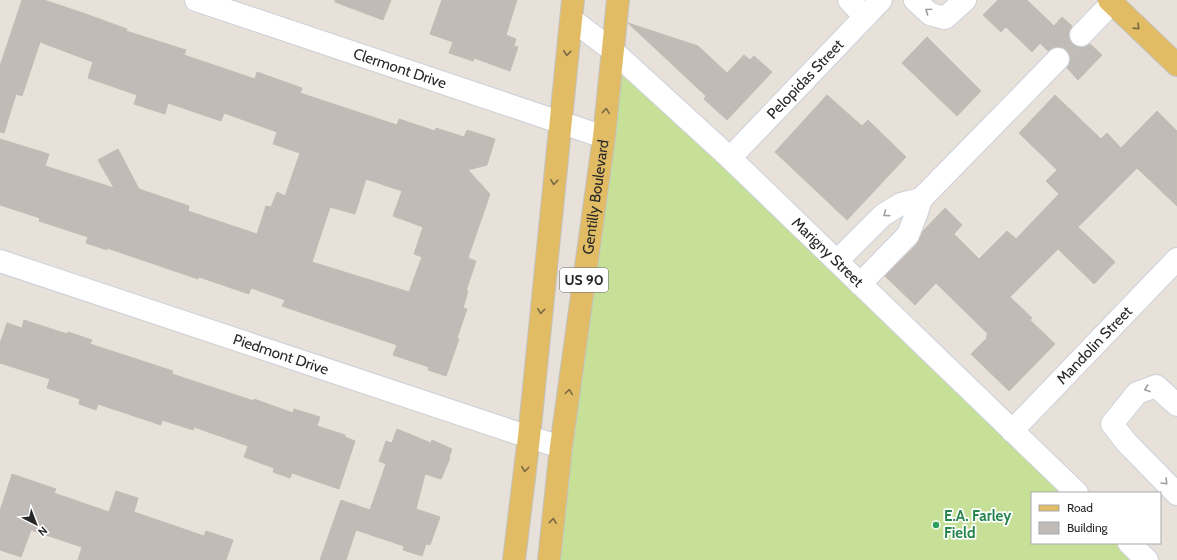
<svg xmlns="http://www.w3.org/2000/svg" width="1177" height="560" viewBox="0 0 1177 560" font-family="Cabin,sans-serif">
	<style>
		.pitch { fill: #c6e097 }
		.building { fill: #c0bbb6; stroke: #c3bcb3; fill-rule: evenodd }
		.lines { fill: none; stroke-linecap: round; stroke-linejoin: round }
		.minor-tunnel { stroke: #c1bcb5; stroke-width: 22; stroke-dasharray: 22 11; stroke-linecap: butt }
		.minor-casing { stroke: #ccd0da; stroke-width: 24 }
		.major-casing { stroke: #c3c3c3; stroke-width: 24 }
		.minor { stroke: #fff; stroke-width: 22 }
		.major { stroke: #e1bc65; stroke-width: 22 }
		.oneway { stroke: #9e9e9e }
		.oneway2 { stroke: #7b6a43 }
		.leisure-dot { fill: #2e9e5b; stroke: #fff; stroke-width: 1.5 }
		.labels { text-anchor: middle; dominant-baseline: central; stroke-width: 3.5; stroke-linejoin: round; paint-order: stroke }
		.shield { fill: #fff; stroke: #686868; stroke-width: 1 }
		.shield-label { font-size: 14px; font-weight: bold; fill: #272727 }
		.street-label { font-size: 15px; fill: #272727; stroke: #fff }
		.leisure-label { font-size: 15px; font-weight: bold; fill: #27864d; stroke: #fff; text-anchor: start }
	</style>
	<rect width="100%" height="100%" fill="#e8e1d9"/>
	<polygon class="pitch" points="612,50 1077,493 1032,493 1032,543 1129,543 1147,560 549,560"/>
	<g class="building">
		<path d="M22,0H44L83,13L127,29L126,31L186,50L184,55L255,79L257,72L302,88L300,93L397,125L399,119L435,131L436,128L464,137L467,130L495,139L487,165L468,170L490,194L468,258L476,261L466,291H468L463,308L467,309L457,338L459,339L446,376L428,370L429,367L393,355L397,345L282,306L285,300L251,288L249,294L199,277L198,279L107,248V250L86,243L88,237L39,221L40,218L0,205V139L49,154L45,166L114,188L98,160L118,149L139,189L189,206L188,211L257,234L266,206L271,207L277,192L285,196L300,153L273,144L277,132L224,113L221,121L168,103L165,114L134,104L137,95L88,78L93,62L40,42L22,96L16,94L4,133L0,132V66ZM366,179L402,191L393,216L423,227L414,254L422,257L409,292L312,262L330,207L355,214Z"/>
		<polygon points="335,0 391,0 383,20 335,2"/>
		<polygon points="442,0 517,0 506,35 516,39 514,46 518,47 510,71 474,58 473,61 449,53 453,42 430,34"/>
		<polygon points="998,0 1027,0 1054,26 1062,17 1072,26 1069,32 1069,38 1073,44 1078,47 1084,47 1090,44 1102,55 1078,80 1067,68 1070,62 1070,55 1066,50 1061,47 1055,47 1048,51 1040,43 1032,52 1006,27 1001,32 983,15"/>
		<polygon points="628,23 698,46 727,73 744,55 750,60 754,56 772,72 727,120 704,99 706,96"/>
		<polygon points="927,37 981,91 957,116 902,63"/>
		<polygon points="827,95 862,126 868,120 906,157 847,220 775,152"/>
		<polygon points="1055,95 1101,139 1107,133 1121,148 1157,111 1177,131 1177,206 1137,168 1078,227 1115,262 1094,284 1058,249 1010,297 1032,318 1030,320 1055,344 1009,391 971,354 987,338 986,336 988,334 936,283 915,305 885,276 917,244 923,231 945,208 962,225 954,234 979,259 1007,231 1016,239 1059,194 1046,181 1057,170 1019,133"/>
		<polygon points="24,320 67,334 68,332 92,340 90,344 173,371 172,374 254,401 254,399 293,413 294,409 320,417 317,426 345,435 345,437 355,441 339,489 292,473 290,478 273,472 274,468 244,457 248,446 194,427 193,430 162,420 161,425 98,404 96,410 79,404 80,399 47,388 50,379 0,363 0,343 7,323 22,328"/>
		<polygon points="397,429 431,443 432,440 452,449 449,457 450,458 441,479 425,474 416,509 440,517 430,545 426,544 422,556 403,550 404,546 356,530 346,560 320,560 341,500 370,510 386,464 379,461 386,441 392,443"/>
		<polygon points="12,474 56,489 54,493 109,512 116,491 138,498 134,512 204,536 206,531 233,540 226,560 78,560 82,547 31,530 21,557 0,550 0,511"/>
	</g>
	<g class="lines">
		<polyline class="minor-tunnel" points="1058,59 1081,35"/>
		<g class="minor-casing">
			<g id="minor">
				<path id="s1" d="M196,0L604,137"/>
				<polyline points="849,0 865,17"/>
				<polyline points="915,0 930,14 945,18 965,0"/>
				<path id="s2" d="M571,19L612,50L730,158L1077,493"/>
				<polyline points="1081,35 1112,3"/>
				<path id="s3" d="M730,158L881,0"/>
				<path id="s4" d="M0,261L529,437L561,447"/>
				<polyline points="837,261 883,215 901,204 921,199"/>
				<polyline points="860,284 908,235 917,212 921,199 1058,59"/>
				<polyline points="1177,405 1156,386 1137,393 1112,424 1126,442 1177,494"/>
				<path id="s5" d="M1012,431L1177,259"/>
				<polyline points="1129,543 1147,560"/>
			</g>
		</g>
		<g class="major-casing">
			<g id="major">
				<polyline points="1109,0 1177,65"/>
				<polyline points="514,560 529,437 573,0"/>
				<path id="s6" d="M549,560L561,447L604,137L618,0"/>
			</g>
		</g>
		<use href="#minor" class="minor"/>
		<use href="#major" class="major"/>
	</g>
	<defs><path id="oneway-chevron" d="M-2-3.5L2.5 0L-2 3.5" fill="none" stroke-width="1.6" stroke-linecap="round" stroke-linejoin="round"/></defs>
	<g class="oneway">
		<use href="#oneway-chevron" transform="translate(928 11) rotate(-145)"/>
		<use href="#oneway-chevron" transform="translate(886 214) rotate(143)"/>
		<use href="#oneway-chevron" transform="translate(1147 389) rotate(160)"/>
		<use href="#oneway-chevron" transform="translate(1165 482) rotate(45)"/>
	</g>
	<g class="oneway2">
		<use href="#oneway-chevron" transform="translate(1137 27) rotate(44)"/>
		<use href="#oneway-chevron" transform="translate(567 53) rotate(96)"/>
		<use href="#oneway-chevron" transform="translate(606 111) rotate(-84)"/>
		<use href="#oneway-chevron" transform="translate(554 182) rotate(96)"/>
		<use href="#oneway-chevron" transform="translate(541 311) rotate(96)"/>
		<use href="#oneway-chevron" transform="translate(569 392) rotate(-82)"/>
		<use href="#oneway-chevron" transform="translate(525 469) rotate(97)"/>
		<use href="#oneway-chevron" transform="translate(553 521) rotate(-84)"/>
	</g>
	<circle class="leisure-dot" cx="936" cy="525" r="4"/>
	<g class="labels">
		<rect class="shield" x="560" y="268" width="48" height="24" rx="3"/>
		<g class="shield-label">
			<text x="584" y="280">US 90</text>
		</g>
		<g class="street-label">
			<text stroke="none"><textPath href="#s1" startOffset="215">Clermont Drive</textPath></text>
			<text stroke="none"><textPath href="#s3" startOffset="109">Pelopidas Street</textPath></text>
			<text stroke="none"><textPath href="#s6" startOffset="366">Gentilly Boulevard</textPath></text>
			<text stroke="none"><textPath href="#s2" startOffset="347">Marigny Street</textPath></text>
			<text stroke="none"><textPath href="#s5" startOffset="119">Mandolin Street</textPath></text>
			<text stroke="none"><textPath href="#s4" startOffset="296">Piedmont Drive</textPath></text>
		</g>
		<g class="leisure-label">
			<text x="944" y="516">E.A. Farley<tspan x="944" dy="17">Field</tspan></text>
		</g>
	</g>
	<rect x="1031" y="492" width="130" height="52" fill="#ffffff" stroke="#a9a9a9"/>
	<rect x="1039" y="505" width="20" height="6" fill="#e1bc65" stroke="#a9a9a9"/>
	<text x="1067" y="512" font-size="12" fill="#272727">Road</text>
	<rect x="1039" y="522" width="20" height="12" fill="#c0bbb6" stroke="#a9a9a9"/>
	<text x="1067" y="532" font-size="12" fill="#272727">Building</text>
	<g transform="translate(36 524) rotate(138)" stroke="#ffffff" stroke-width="3" paint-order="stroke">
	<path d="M0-3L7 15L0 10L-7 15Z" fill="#272727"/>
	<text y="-6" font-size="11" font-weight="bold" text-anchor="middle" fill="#272727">N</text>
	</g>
</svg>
